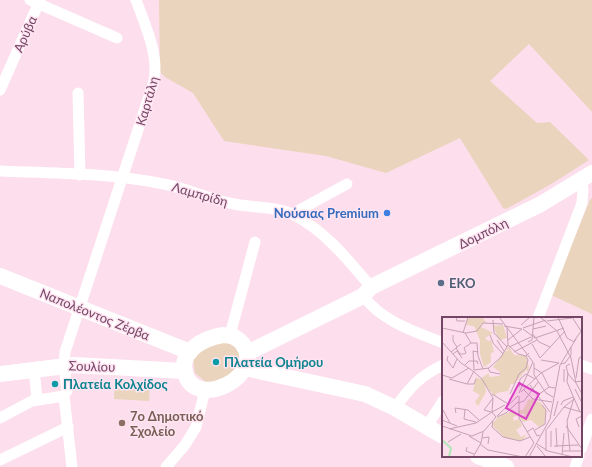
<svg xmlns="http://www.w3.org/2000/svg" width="592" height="467" viewBox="0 0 592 467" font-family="Lato,sans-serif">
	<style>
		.green { fill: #ead4bd }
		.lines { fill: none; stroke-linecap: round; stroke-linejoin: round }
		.street { stroke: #fff; stroke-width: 11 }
		.secondary { stroke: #fff; stroke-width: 16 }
		.shop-dot { fill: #3f7fe0; stroke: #ffe4f1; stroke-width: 1.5 }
		.service-dot { fill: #5c6f8a; stroke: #ffe4f1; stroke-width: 1.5 }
		.culture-dot { fill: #0f9aa8; stroke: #ffe4f1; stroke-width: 1.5 }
		.education-dot { fill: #8d6e63; stroke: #ffe4f1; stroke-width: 1.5 }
		.labels { text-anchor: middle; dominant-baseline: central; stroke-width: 3; stroke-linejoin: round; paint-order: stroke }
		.street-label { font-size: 13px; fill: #734666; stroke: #ffe4f1 }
		.shop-label { font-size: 13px; font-weight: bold; fill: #366cbe; stroke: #ffe4f1; text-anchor: end }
		.service-label { font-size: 13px; font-weight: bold; fill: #4e5e75; stroke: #ffe4f1; text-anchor: start }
		.culture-label { font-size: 13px; font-weight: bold; fill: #0d838f; stroke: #ffe4f1; text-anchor: start }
		.education-label { font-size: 13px; font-weight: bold; fill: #785e54; stroke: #ffe4f1; text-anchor: start }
		.inset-river { fill: none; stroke: #b2e6b6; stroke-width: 2 }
		.inset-road { fill: none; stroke: #c6a1b6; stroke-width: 1 }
		.view { fill: #d93fc2; fill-opacity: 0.15; stroke: #d93fc2; stroke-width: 2 }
		.inset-edge { fill: none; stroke: #734666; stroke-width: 2 }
	</style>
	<rect width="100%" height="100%" fill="#fddeec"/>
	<g class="green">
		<polygon points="159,0 592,0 592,112 529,44 490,81 537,123 550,122 589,160 553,183 506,209 503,208 460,138 386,173 326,156 224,141 193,93 165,77 160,72"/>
		<polygon points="592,198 592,314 551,295 590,200"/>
		<path d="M220,342C232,343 236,346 241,357L232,376L207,383L195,373L193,359L198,352Z"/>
		<polygon points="115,380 150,382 149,401 114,399"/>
	</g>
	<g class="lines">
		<g class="street">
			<polyline points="30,0 117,38"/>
			<polyline points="0,90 40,0"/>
			<polyline points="78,93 80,175"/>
			<path d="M0,171C52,173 106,173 158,183C184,187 208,199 234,204C254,208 278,206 296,216C327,233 349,261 371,287"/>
			<polyline points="292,214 347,184"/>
			<path d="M363,296C383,322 414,331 443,343"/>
			<polyline points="538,318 582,203 583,189 581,181"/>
			<polyline points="230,335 255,242"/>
			<polyline points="581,365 592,369"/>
			<polyline points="34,369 37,399"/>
			<path d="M67,391L64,365L65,352L154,81C159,54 145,25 136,0"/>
			<path d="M395,408C410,387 420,376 443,365"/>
			<polyline points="0,418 32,401 64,396 72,467"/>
			<polyline points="427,426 443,401"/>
			<polyline points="581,449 592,419"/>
			<polyline points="0,460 68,427"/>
			<polyline points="166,467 185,445 196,427 205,390"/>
			<polyline points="575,467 579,456"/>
		</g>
		<g class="secondary">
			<polyline points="0,276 190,352"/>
			<path d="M223,335C231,335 237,337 242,343C267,375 196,412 185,373C179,350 205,338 223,335Z"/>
			<polyline points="247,353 363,296 371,287 541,204 592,173"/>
			<polyline points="245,368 365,394 395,408 443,436"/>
			<polyline points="0,374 74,365 185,371"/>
			<polyline points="478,456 506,467"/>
		</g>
	</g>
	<circle class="shop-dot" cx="387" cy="213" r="4"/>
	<circle class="service-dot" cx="441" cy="283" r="4"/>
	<g class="culture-dot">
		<circle cx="216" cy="362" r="4"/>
		<circle cx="55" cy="384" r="4"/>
	</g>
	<circle class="education-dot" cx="122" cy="423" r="4"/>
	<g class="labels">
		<g class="street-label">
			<text transform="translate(25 34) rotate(-66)">Αρύβα</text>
			<text transform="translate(147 101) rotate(-74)">Καρτάλη</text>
			<text transform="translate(200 194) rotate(16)">Λαμπρίδη</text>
			<text transform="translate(483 233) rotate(-26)">Δομπόλη</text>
			<text transform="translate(95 314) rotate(22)">Ναπολέοντος Ζέρβα</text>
			<text transform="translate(92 366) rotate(2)">Σουλίου</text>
		</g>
		<g class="shop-label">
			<text x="379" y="213">Νούσιας Premium</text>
		</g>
		<g class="service-label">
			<text x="449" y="283">EKO</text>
		</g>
		<g class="culture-label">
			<text x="224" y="362">Πλατεία Ομήρου</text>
			<text x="63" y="384">Πλατεία Κολχίδος</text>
		</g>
		<g class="education-label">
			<text x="130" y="416">7ο Δημοτικό<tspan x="130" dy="15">Σχολείο</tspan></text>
		</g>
	</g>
	<g transform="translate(442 317)">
		<rect width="140" height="140" fill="#fddeec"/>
		<path d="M26,0H40L44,5L40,7L39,10L51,16L43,21L46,24L49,23L52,35L49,36V45L42,50L38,37V23L32,9L24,8ZM61,8L65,21L57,23L51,9ZM67,30L72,38L84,39L87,51L85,56V52L72,67H69L66,74L55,76L53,79L43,69L44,75L36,89L33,85L38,78L31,74L34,60L38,62L47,56V60L58,59V55L51,50L63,34H67L64,32ZM90,82L99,86L104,94L102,108L97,110L89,103L81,105L77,100L83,98L82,96L77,98V93H81L86,83ZM72,93L75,99L71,100L72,104L77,102L80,109L74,113L79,120L85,117L80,124L62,120L50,108L55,101Z" fill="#ead4bd"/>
		<path class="inset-river" d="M0,123L9,131L7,140"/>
		<path class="inset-road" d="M14,0L15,4H23M57,0L91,45L77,76M98,0L115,14L129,41M116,0L125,21L132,25M130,0L139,14M51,3L52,16L65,30M105,4L130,1M79,8L88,0M62,9L80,12M65,10L66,28M0,11L24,16L35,14L41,6L61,7M81,11L104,3M81,12L93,21L122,11M91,12L104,9M21,16L26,0M23,16L29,26H35L36,39L41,52M90,16L97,25L108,30M11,18V24L15,30M48,18L51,26L61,37M55,23L62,34M66,23L80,12M132,24L140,13M0,25L19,46L31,54M86,25L90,23L92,0M90,27L98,41M66,28L76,37L84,39L87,36M67,30L89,20M14,31L18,37H22L24,36L22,31L29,26M9,35L19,27M72,35L95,23M11,37L15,34L20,41M6,39L5,43L11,51L15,42M98,41L123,14M129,41L134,66L140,77M99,43L117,46M92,46V58L104,76L111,80M119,47L123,46L129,38V30M128,47L124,49L126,57L133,65L140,64M23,48L27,44H35L36,47M46,51L48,55L58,57M92,51L100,56L107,70M32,53L47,51L59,40L66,28M32,53L31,34L36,35M31,54L40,62L51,81L50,95L54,100M126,56L125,65L138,95M0,58L10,61L27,51M134,61L137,41L140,39M7,62L25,67L32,54M122,65V52M25,67H32L34,62M88,68L108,95M77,70L78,62L84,57L93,62M81,72L91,82L110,85M133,72L140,86M79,75L99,56L117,46M50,77L66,87M68,77L77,57L84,51L86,43L84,39M96,78L107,70L113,71M77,79V101L92,126M76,86L82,84L96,65M119,88L121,84L131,80M122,90L139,95M122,90L132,82M1,93L8,106M23,93L22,102L34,105M49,95L42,93L51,81M50,95L63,88M14,96L13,91L26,93L37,103M55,99L76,79M112,99L116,84M55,100L64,96L76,85M0,103L15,109M51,104L50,110L61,120L78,124L88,120M125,104L128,134M125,104L132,81M0,109L30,119L42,114L54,100M124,109L140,132M137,110L134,102L140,99M114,111L115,130M7,112L34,106L50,95M104,112V134M105,112L122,90M93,113L103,107L104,93L100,88M85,115L91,111L95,119L98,118M27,119L39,126M40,121L47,120L46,127M6,125L19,117M38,127L46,133L81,140M95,127L106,134L131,140M95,129L103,139M112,129L137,128M25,130L24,134L32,137M109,130V114M120,134H140M120,138L122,116M31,140L39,126L41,115M83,140L92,126M87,140L108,102L118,48L134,22"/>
		<path class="view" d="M77,66L97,77L84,102L64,91Z"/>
		<rect width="140" height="140" class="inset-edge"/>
	</g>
</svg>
